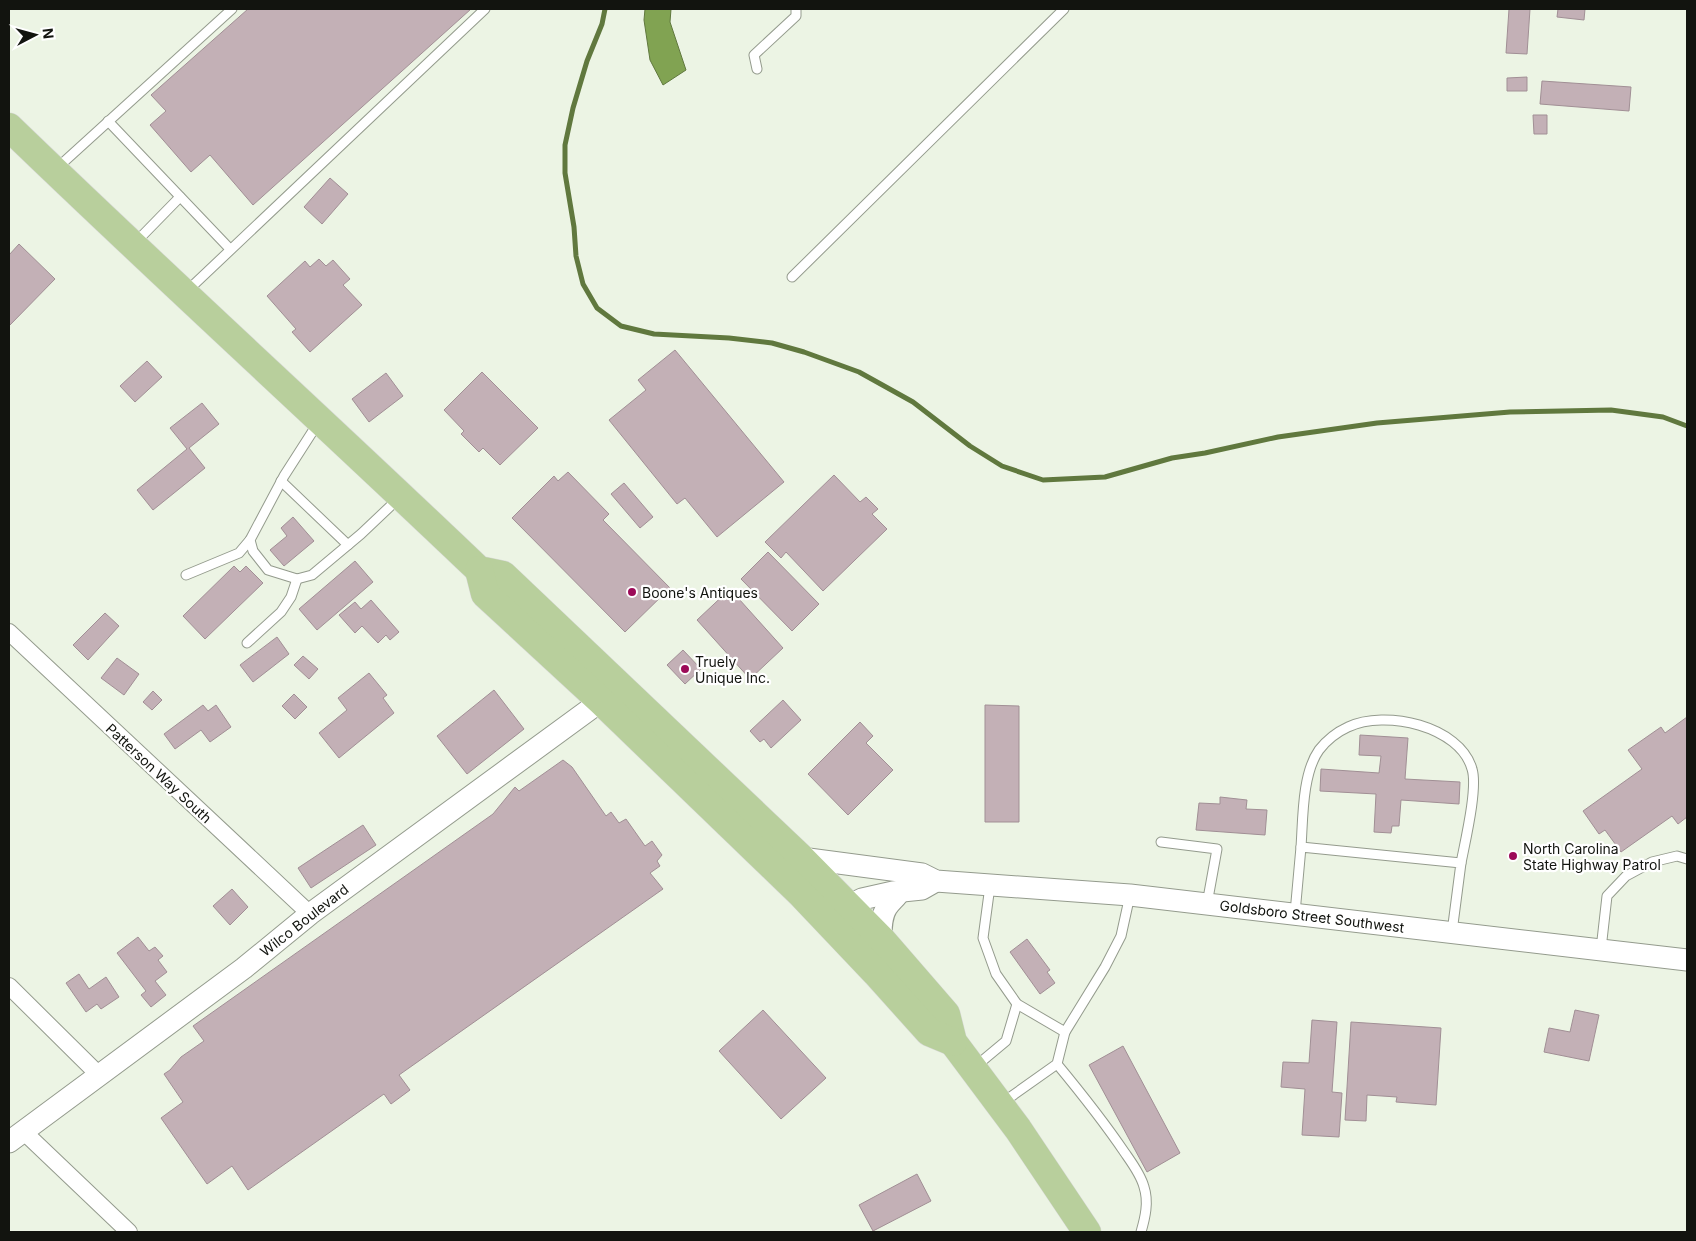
<svg xmlns="http://www.w3.org/2000/svg" width="1696" height="1241" viewBox="0 0 1696 1241" font-family="Inter,sans-serif">
	<style>
		.water { fill: #81a352; stroke: #60783e }
		.lines { fill: none; stroke-linecap: round; stroke-linejoin: round }
		.stream { stroke: #60783e; stroke-width: 5 }
		.building { fill: #c3b0b6; stroke: #a18f95 }
		.service-casing { stroke: #949b8d; stroke-width: 11 }
		.minor-casing { stroke: #949b8d; stroke-width: 18 }
		.tertiary-casing { stroke: #949b8d; stroke-width: 23 }
		.trunk-casing { stroke: #d9d9d9; stroke-width: 29 }
		.service { stroke: #fff; stroke-width: 9 }
		.minor { stroke: #fff; stroke-width: 16 }
		.tertiary { stroke: #fff; stroke-width: 21 }
		.trunk { stroke: #b8cf9c; stroke-width: 28 }
		.poi-dot { fill: #9c0a58; stroke: #fff; stroke-width: 2 }
		.labels { text-anchor: middle; dominant-baseline: central; stroke-width: 4.5; stroke-linejoin: round; paint-order: stroke }
		.poi-label { font-size: 14px; fill: #12140f; stroke: #fff; text-anchor: start }
		.street-label { font-size: 14px; fill: #12140f; stroke: #fff }
	</style>
	<rect width="100%" height="100%" fill="#ecf4e4"/>
	<polygon class="water" points="645,9 671,9 670,22 686,70 663,85 650,60 644,20"/>
	<g class="lines">
		<polyline class="stream" points="605,9 602,24 587,61 573,108 565,145 565,173 574,227 576,256 583,284 597,308 621,326 654,334 729,338 772,343 804,352 859,372 913,402 970,446 1002,466 1043,480 1105,477 1172,458 1205,453 1278,437 1377,423 1510,412 1611,410 1663,417 1687,426"/>
	</g>
	<g class="building">
		<polygon points="248,9 471,9 253,205 210,155 191,172 150,125 166,111 151,95"/>
		<polygon points="1509,9 1530,9 1527,54 1506,53"/>
		<polygon points="1558,9 1585,9 1584,20 1557,17"/>
		<polygon points="1527,77 1527,91 1507,91 1507,78"/>
		<polygon points="1542,81 1631,87 1629,111 1540,104"/>
		<polygon points="1533,115 1547,115 1547,134 1534,134"/>
		<polygon points="330,178 348,194 322,224 304,207"/>
		<polygon points="19,244 55,279 9,326 9,255"/>
		<polygon points="319,259 326,266 333,260 350,279 343,285 362,305 310,352 292,332 296,329 267,296 305,261 310,267"/>
		<polygon points="675,350 784,482 717,537 685,498 677,504 609,420 646,390 638,380"/>
		<polygon points="147,361 162,377 135,402 120,386"/>
		<polygon points="482,372 538,428 500,465 483,448 479,452 461,434 464,431 444,410"/>
		<polygon points="386,373 403,396 369,422 352,399"/>
		<polygon points="202,403 219,424 189,448 205,468 153,510 137,490 187,449 170,428"/>
		<polygon points="568,472 609,514 603,520 670,588 625,632 512,518 554,476 558,481"/>
		<polygon points="834,475 860,502 866,497 878,509 872,514 887,529 823,591 786,552 781,558 765,542"/>
		<polygon points="624,483 653,517 640,528 611,494"/>
		<polygon points="293,517 314,541 284,566 270,550 287,536 281,528"/>
		<polygon points="768,552 819,604 792,631 741,579"/>
		<polygon points="355,561 373,582 317,630 299,609"/>
		<polygon points="234,566 240,572 246,566 263,583 205,639 183,616"/>
		<polygon points="730,589 783,648 750,679 697,620"/>
		<polygon points="371,600 399,632 390,640 386,635 378,643 362,626 355,633 339,615 355,602 361,609"/>
		<polygon points="105,613 119,626 88,660 73,645"/>
		<polygon points="277,637 289,654 253,682 240,665"/>
		<polygon points="683,650 701,669 685,684 667,665"/>
		<polygon points="303,656 318,669 309,679 294,665"/>
		<polygon points="117,658 139,674 124,695 101,678"/>
		<polygon points="369,673 387,695 383,698 394,713 339,758 319,733 347,710 338,698"/>
		<polygon points="494,690 524,729 467,774 437,736"/>
		<polygon points="153,691 162,700 152,710 143,702"/>
		<polygon points="294,694 307,707 295,719 282,706"/>
		<polygon points="783,700 801,720 771,748 764,739 760,742 750,731"/>
		<polygon points="203,705 208,711 216,705 231,727 210,742 201,730 175,749 164,734"/>
		<polygon points="985,705 1019,706 1019,822 985,822"/>
		<polygon points="1687,717 1687,817 1678,824 1672,816 1621,852 1605,830 1599,834 1583,811 1642,769 1628,750 1661,727 1665,733"/>
		<polygon points="860,722 873,736 866,743 893,770 848,815 808,774"/>
		<polygon points="1360,735 1408,738 1405,779 1460,782 1459,804 1401,800 1399,826 1392,826 1391,833 1374,832 1376,794 1320,791 1321,769 1379,773 1381,756 1359,755"/>
		<polygon points="563,760 572,767 606,816 611,812 619,823 626,819 645,846 652,841 662,855 657,861 660,866 650,873 663,889 399,1075 410,1090 391,1104 384,1094 248,1190 232,1166 207,1184 161,1118 183,1102 164,1074 170,1070 181,1057 204,1041 193,1026 493,814 515,787 519,791"/>
		<polygon points="1220,797 1247,800 1246,809 1267,810 1265,835 1196,830 1199,803 1220,804"/>
		<polygon points="363,825 376,845 311,888 298,868"/>
		<polygon points="232,889 248,907 230,925 213,906"/>
		<polygon points="138,937 149,951 155,947 163,956 158,960 167,972 155,981 166,995 151,1007 141,995 146,991 117,953"/>
		<polygon points="1027,939 1050,970 1047,972 1055,983 1040,994 1010,952"/>
		<polygon points="79,974 89,989 106,977 119,997 101,1009 97,1004 86,1012 66,983"/>
		<polygon points="763,1010 826,1078 781,1119 719,1051"/>
		<polygon points="1575,1010 1599,1015 1589,1061 1544,1052 1549,1028 1570,1032"/>
		<polygon points="1312,1020 1337,1022 1332,1092 1342,1093 1339,1137 1302,1135 1305,1089 1281,1087 1283,1062 1309,1063"/>
		<polygon points="1351,1022 1441,1028 1436,1105 1396,1102 1397,1097 1367,1095 1366,1121 1345,1120"/>
		<polygon points="1123,1046 1180,1153 1147,1172 1089,1065"/>
		<polygon points="917,1174 931,1201 873,1231 859,1205"/>
	</g>
	<g class="lines">
		<g class="service-casing">
			<g id="service">
				<polyline points="757,69 754,55 796,16 796,9"/>
				<polyline points="108,121 230,249"/>
				<polyline points="56,169 232,9"/>
				<polyline points="135,243 180,197"/>
				<polyline points="792,277 1064,9"/>
				<polyline points="186,292 485,9"/>
				<polyline points="318,423 284,476 250,540 253,551 268,570 297,579 312,575 361,534 399,498"/>
				<polyline points="281,481 348,545"/>
				<polyline points="186,575 239,553 250,540"/>
				<polyline points="247,643 281,612 291,597 297,579"/>
				<polyline points="1161,842 1217,849 1207,904"/>
				<path d="M1301,847C1303,819 1302,774 1319,750C1326,741 1337,732 1348,727C1385,709 1460,726 1472,769C1478,788 1465,842 1461,863"/>
				<polyline points="990,886 983,938 996,974 1017,1004 1065,1032 1105,967 1121,936 1130,895"/>
				<polyline points="1295,913 1301,847 1461,863 1452,932"/>
				<polyline points="1601,949 1607,896 1626,876 1652,862 1677,856 1687,859"/>
				<path d="M1057,1064C1081,1093 1104,1122 1125,1153C1132,1163 1141,1175 1144,1187C1149,1202 1145,1218 1141,1232"/>
				<polyline points="976,1066 1006,1041 1017,1004"/>
				<polyline points="1002,1103 1057,1064 1065,1032"/>
			</g>
		</g>
		<g class="minor-casing">
			<g id="minor">
				<polyline points="9,632 310,914"/>
				<polyline points="9,986 99,1075"/>
				<polyline points="23,1131 129,1232"/>
			</g>
		</g>
		<g class="tertiary-casing">
			<g id="tertiary">
				<polyline points="801,858 922,874 936,881 1130,895 1687,960"/>
				<polyline points="838,917 854,903 862,899 893,892 922,889 936,881"/>
				<path d="M881,939C881,928 881,916 887,907C891,901 897,897 900,891"/>
				<polyline points="9,1142 244,968 310,914 601,701"/>
			</g>
		</g>
		<g class="trunk-casing">
			<g id="trunk">
				<path d="M9,127C164,277 323,421 479,570L503,575L801,858L881,939L946,1014L953,1042L1018,1129L1087,1232"/>
				<polyline points="479,570 485,594 601,701 802,895 876,973 929,1032 953,1042"/>
			</g>
		</g>
		<use href="#service" class="service"/>
		<use href="#minor" class="minor"/>
		<use href="#tertiary" class="tertiary"/>
		<use href="#trunk" class="trunk"/>
	</g>
	<g class="poi-dot">
		<circle cx="632" cy="592" r="5"/>
		<circle cx="685" cy="669" r="5"/>
		<circle cx="1513" cy="856" r="5"/>
	</g>
	<g class="labels">
		<g class="poi-label">
			<text x="642" y="592">Boone's Antiques</text>
			<text x="695" y="661">Truely<tspan x="695" dy="16">Unique Inc.</tspan></text>
			<text x="1523" y="848">North Carolina<tspan x="1523" dy="16">State Highway Patrol</tspan></text>
		</g>
		<g class="street-label">
			<text transform="translate(159 773) rotate(43)">Patterson Way South</text>
			<text transform="translate(1312 916) rotate(7)">Goldsboro Street Southwest</text>
			<text transform="translate(304 920) rotate(-38)">Wilco Boulevard</text>
		</g>
	</g>
	<rect width="1696" height="1241" fill="none" stroke="#12140f" stroke-width="20"/>
	<g transform="translate(35 35) rotate(84)" stroke="#ffffff" stroke-width="4" paint-order="stroke">
	<path d="M0-4L9 19L0 12L-9 19Z" fill="#12140f"/>
	<text y="-8" font-size="14" font-weight="bold" text-anchor="middle" fill="#12140f">N</text>
	</g>
</svg>
